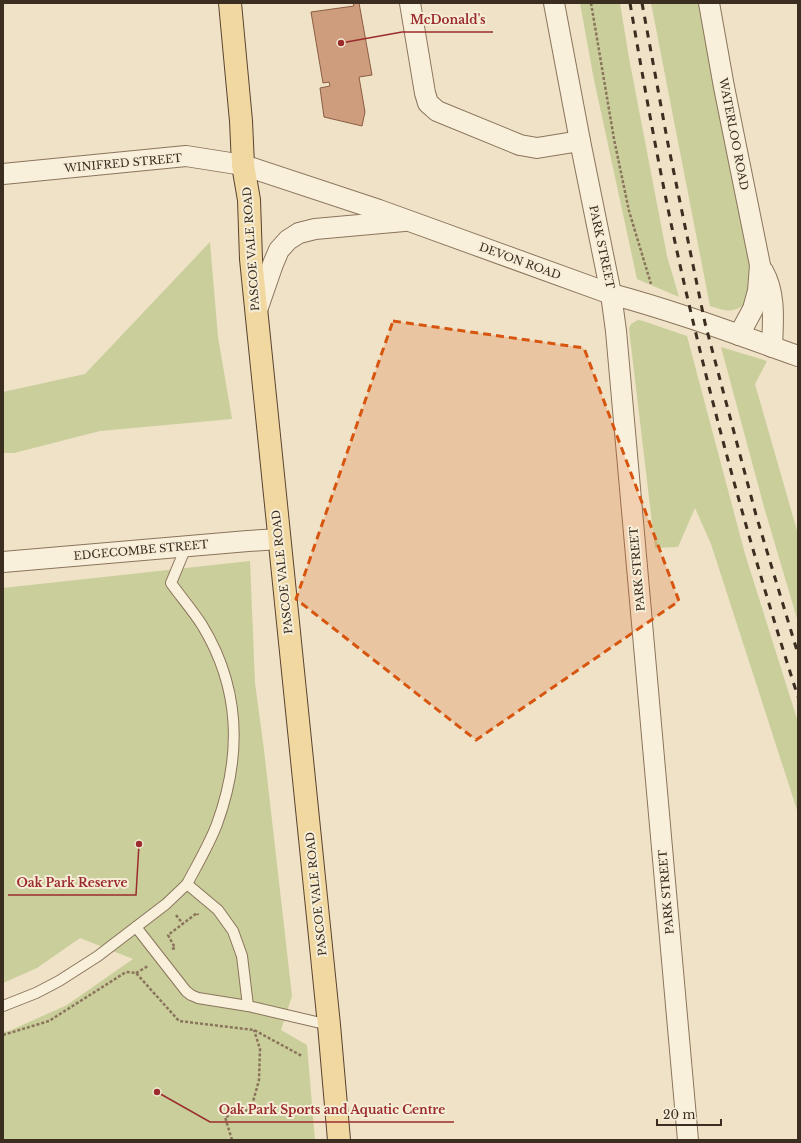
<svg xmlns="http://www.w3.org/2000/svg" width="801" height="1143" viewBox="0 0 801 1143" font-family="'Libre Baskerville',serif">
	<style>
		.green { fill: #c9ce9b }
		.building { fill: #cd9d7d; stroke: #8b5d42 }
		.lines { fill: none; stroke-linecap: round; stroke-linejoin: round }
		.lane-casing { stroke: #8b745c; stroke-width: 12 }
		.street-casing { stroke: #8b745c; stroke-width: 22 }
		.primary-casing { stroke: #594330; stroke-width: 24 }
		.path { stroke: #8b745c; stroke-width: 2.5; stroke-dasharray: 3 2; stroke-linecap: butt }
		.lane { stroke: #f9f0db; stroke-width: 10 }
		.street { stroke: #f9f0db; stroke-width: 20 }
		.primary { stroke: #f1d7a0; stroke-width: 22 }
		.rail { stroke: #3b2d20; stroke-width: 3; stroke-dasharray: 7 7; stroke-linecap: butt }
		.marked { fill: #d7550e; fill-opacity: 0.2; stroke: #d7550e; stroke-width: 3; stroke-dasharray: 8 5; stroke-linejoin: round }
		.labels { text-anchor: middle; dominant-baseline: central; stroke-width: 4; stroke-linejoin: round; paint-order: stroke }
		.street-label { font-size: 11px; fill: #3b2d20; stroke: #f6edd7 }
		.leader { fill: none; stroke: #9b2c2e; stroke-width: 1.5 }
		.callout-dot { fill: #9b2c2e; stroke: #f6edd7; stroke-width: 1.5 }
		.callout-label { font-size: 12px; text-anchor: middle; font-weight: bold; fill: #9b2c2e; stroke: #f6edd7; stroke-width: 4; stroke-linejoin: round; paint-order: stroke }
	</style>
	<rect width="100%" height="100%" fill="#efe2c7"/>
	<g class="green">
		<polygon points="580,3 620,3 629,58 667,256 679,297 637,279 593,75"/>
		<path d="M651,3H699L712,76L753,279L747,303C732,314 727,311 710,306Z"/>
		<polygon points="210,242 218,337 232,419 100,431 14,453 3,453 3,392 85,374"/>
		<polygon points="638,320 643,321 687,336 745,554 798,722 798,813 711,544 695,508 678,547 655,548 629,329 631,324"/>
		<polygon points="721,347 767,361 755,384 798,534 798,622 764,507"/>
		<polygon points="250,561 255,683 264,750 292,996 281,1030 307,1045 315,1140 3,1140 3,1032 9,1031 67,1005 133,959 80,938 37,968 3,983 3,588"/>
	</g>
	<polygon class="building" points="353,3 359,3 372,75 359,77 365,112 362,126 324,117 320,88 330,86 329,82 323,83 311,12 354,6"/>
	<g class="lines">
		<g class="lane-casing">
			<g id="lane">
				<path d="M186,547L171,583C181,597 193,611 202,625C241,689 242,755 217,824C209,845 197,865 187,884"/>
				<polyline points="136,927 186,991 191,995 198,998 248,1006 329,1025"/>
				<polyline points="3,1006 36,993 59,981 98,956 166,904 187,884 218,910 233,931 242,956 248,1006"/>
			</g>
		</g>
		<g class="street-casing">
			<g id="street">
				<polyline points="410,3 425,93 428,103 437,111 520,145 537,148 580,141"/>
				<polyline points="554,3 580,141 611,294 616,331 688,1140"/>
				<polyline points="709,3 724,87 760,265 758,291 753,309 739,335"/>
				<path d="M3,174L186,156L243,165L379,210L611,294C675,311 736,334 798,356"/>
				<path d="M763,271C776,294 773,321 772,347"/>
				<polyline points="256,313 273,264 279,250 288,240 299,233 315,229 404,221"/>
				<polyline points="3,562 248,541 279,539"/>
			</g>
		</g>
		<g class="primary-casing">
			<polyline id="primary" points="230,3 241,121 243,165 249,200 251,259 329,1025 339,1140"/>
		</g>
		<g class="path">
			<polyline points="591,3 614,139 629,211 651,284"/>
			<polyline points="176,915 183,924"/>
			<polyline points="172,949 175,948 168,935 197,913 198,915"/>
			<polyline points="136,973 148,966"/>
			<polyline points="3,1035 49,1021 126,972 136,973 179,1021 254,1030 302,1056"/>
			<polyline points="232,1140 225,1117 251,1109 259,1080 260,1049 254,1030"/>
		</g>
		<use href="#lane" class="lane"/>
		<use href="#street" class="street"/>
		<use href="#primary" class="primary"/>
		<g class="rail">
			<path d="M630,3C648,108 667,213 692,317C722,445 758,572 798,697"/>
			<polyline points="642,3 668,144 705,323 756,515 798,654"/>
		</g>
	</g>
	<path class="marked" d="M393,321L584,348L679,601L476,740L296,599Z"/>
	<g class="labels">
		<g class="street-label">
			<text transform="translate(734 134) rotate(79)">WATERLOO ROAD</text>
			<text transform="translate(123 163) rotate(-5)">WINIFRED STREET</text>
			<text transform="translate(602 247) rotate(78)">PARK STREET</text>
			<text transform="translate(251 249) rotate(-94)">PASCOE VALE ROAD</text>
			<text transform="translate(520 261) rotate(20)">DEVON ROAD</text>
			<text transform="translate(141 550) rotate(-5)">EDGECOMBE STREET</text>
			<text transform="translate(637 569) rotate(-95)">PARK STREET</text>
			<text transform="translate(282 572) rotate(-96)">PASCOE VALE ROAD</text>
			<text transform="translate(666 892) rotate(-95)">PARK STREET</text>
			<text transform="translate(316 894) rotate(-96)">PASCOE VALE ROAD</text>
		</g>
	</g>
	<path class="leader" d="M341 43L402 32H493M139 844L136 895H8M157 1092L210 1122H454"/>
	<g class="callout-dot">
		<circle cx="341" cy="43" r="4"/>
		<circle cx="139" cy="844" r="4"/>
		<circle cx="157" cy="1092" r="4"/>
	</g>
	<g class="callout-label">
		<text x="448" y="24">McDonald's</text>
		<text x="72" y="887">Oak Park Reserve</text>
		<text x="332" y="1114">Oak Park Sports and Aquatic Centre</text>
	</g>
	<rect width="801" height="1143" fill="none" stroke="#3b2d20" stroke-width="8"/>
	<path d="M657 1119v6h64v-6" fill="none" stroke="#3b2d20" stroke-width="2"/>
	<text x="663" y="1119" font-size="12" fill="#3b2d20" stroke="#f6edd7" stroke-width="3" paint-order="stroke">20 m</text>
</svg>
